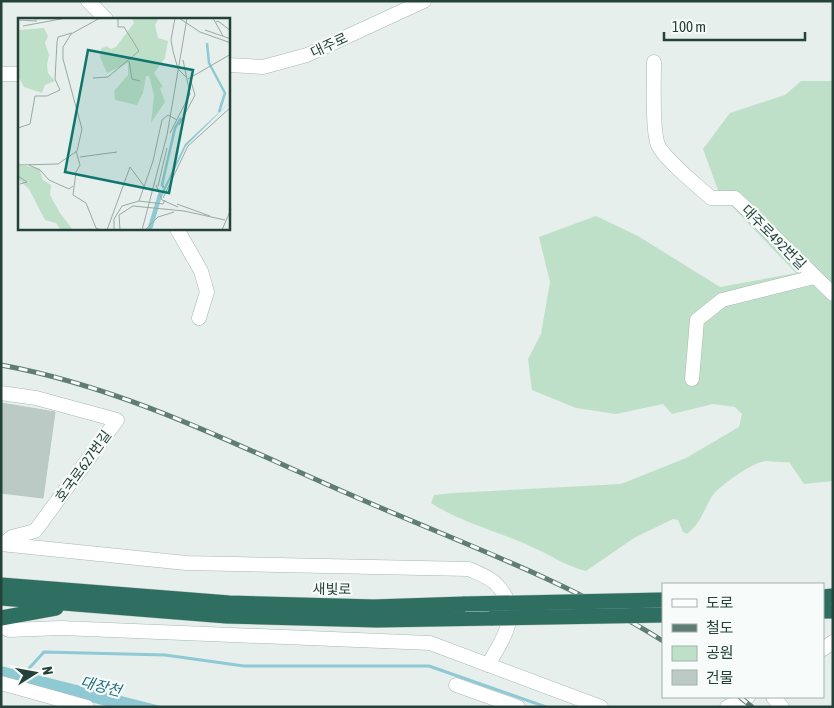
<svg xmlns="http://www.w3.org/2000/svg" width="834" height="708" viewBox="0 0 834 708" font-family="'Asap Condensed','Noto Sans KR',sans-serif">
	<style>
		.green { fill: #bfe0c8 }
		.water { fill: #8ec9d4 }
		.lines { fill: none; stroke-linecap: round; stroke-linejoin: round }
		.stream { stroke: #8ec9d4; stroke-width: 3 }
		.building { fill: #bbcac4; stroke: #b8c9c2 }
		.minor-casing { stroke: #a8b8b2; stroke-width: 15 }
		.highway-casing { stroke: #c2cac8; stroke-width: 16 }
		.minor { stroke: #fff; stroke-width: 14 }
		.highway { stroke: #2f6f62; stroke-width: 15 }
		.rail-casing { stroke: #5f7d75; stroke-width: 5 }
		.rail { stroke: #f7fbf9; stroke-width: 3; stroke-dasharray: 9; stroke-linecap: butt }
		.highway-bridge-casing { stroke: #c2cac8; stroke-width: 16; stroke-linecap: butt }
		.highway-bridge { stroke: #2f6f62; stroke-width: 15 }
		.labels { text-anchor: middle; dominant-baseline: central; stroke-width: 4.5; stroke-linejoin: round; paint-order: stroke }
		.street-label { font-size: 14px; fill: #24423a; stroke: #f7fbf9 }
		.water-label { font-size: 15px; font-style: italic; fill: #1c6f80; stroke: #f7fbf9 }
		.inset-river { fill: none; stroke: #8ec9d4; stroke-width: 2.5 }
		.inset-road { fill: none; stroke: #98aaa4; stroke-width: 1 }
		.view { fill: #0f766e; fill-opacity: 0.15; stroke: #0f766e; stroke-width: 2.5 }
		.inset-edge { fill: none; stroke: #24423a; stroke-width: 2.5 }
	</style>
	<rect width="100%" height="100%" fill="#e6efeb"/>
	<path class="green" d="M801,81H833V481L804,484L789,462C781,463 774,461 766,461C754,461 719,486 712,496C704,510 700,524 687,534L683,532L678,520L673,519L634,538L586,571C565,566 549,554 530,546C497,531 462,523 431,503L434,495L453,493L621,484L686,458L739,427L742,414L735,407L713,404L672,414L663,404L616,414L576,408L532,390L528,359L541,334L550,282L539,237L596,216L638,236L720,287L796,273L719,193L703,149L730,113L785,95Z"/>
	<polygon class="water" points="1,666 165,707 110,707 1,679"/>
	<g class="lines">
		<polyline class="stream" points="22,676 44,652 165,655 244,666 429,666 546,707"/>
	</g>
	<polygon class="building" points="1,403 55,412 43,498 1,493"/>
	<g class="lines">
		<g class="minor-casing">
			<g id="minor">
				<polyline points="88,1 106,19"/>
				<path d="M654,62C654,80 652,130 658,145C665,160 698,186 711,198H735L833,294"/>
				<polyline points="229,65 263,67 307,55 424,1"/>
				<polyline points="1,74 19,74"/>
				<polyline points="177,229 201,271 207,292 199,318"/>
				<polyline points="692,379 697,320 722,300 814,277"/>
				<polyline points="1,393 36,398 117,420 35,531 12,537 3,544"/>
				<path d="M1,544L186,563L469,569C477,573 490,577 496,584C524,612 503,638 488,665"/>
				<polyline points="1,626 9,630 61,628 430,643 601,707"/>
				<polyline points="823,649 833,642"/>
				<polyline points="1,683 87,707"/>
				<polyline points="456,685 518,707"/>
				<polyline points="773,697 782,707"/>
				<polyline points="727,707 748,697"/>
			</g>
		</g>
		<g class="highway-casing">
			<g id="highway">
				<polyline points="1,585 229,603 374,607 465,604"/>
				<polyline points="823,597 833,596"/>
				<polyline points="1,598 227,616 377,620 493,618"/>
				<polyline points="823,611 833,611"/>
				<polyline points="1,618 56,608"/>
			</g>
		</g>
		<use href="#minor" class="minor"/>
		<use href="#highway" class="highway"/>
		<g class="rail-casing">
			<g id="rail">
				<path d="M1,365C127,388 242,448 358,498C461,543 568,581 663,641"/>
				<polyline points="740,697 752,707"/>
			</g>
		</g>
		<use href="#rail" class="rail"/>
		<g class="highway-bridge-casing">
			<g id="highway-bridge">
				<polyline points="465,604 663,600"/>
				<polyline points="493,618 663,615"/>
			</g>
		</g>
		<use href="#highway-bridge" class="highway-bridge"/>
	</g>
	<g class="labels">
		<g class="street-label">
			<text transform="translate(329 45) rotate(-25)">대주로</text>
			<text transform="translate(774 237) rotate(45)">대주로492번길</text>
			<text transform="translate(83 466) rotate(-54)">호국로627번길</text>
			<text transform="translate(332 589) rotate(1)">새빛로</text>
		</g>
		<g class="water-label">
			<text transform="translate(101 686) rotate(14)">대장천</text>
		</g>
	</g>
	<g transform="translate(18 18)">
		<rect width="212" height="212" fill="#e6efeb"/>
		<path d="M114,0H141L137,7L140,20L150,23L147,40L136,55L145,69L142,70L147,84L133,105L136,77L131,58H128L125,75L119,87L97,82L96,73L110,57V45L89,55L82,39L83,31L88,28L93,31L98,29L116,5ZM26,10L30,18L27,25L31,37L29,47L30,55L37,63L27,67L24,75L6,69L0,58V12ZM0,147L21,150L25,162L33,167L32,177L42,195L55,212H43L38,205L27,202L11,171L0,161Z" fill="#bfe0c8"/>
		<path d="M212,84L168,128L143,181L134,212H129L140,176L144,174L167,126Z" fill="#8ec9d4"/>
		<path class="inset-river" d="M189,25L191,45L207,75L201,94M146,170L144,167L148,149L157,110L163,100"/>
		<path class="inset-road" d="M157,0L153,22L155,33L160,51L168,59M161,0L182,14L213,25M195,0L205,18M16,1L32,0M0,2L19,3M198,4L200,3L213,13M5,8L48,0M187,12L213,21M111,43L114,61L122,63M75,60L90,59L121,33L106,9H100V0M170,61L213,36M161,107L177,77L172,60M0,110L12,106L17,78H29L42,72L37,61L39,24L40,19L54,15M152,115L172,76L165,42M58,133L62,147L58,154L55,177L68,185L78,210L83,212M62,139L99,134M0,147L40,146L59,133L64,111L45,41V29L53,16L82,0M11,147L22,152L31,162L51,171L55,168M0,158L9,164L2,166M138,167L144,182L160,189M140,168L149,130M145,180L170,128L213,89M121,183L135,143L144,102L150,97L159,102M159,186L192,198M89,212L112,149L126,168M96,212V201L104,188L121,183L145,186L147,182M102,212L101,197L115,188L166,193L207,202M124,212L149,117L169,0M127,212L140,199L156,194M204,212L213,191"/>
		<path class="view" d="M70,32L175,52L151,175L47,154Z"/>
		<rect width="212" height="212" class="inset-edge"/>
	</g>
	<rect width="834" height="708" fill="none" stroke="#24423a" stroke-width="5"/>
	<rect x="662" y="583" width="162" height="115" fill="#f7fbf9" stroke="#a3b1ad"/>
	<rect x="672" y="599" width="25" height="8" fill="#ffffff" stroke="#a3b1ad"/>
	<text x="706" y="608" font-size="15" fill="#24423a">도로</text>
	<rect x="672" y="624" width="25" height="8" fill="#5f7d75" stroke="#a3b1ad"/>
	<text x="706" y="633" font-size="15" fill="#24423a">철도</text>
	<rect x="672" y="646" width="25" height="15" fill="#bfe0c8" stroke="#a3b1ad"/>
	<text x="706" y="658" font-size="15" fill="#24423a">공원</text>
	<rect x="672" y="670" width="25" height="15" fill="#bbcac4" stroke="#a3b1ad"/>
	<text x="706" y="683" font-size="15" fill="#24423a">건물</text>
	<g transform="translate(35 673) rotate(79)" stroke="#f7fbf9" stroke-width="4" paint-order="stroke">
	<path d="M0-4L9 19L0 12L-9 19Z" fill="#24423a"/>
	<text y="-8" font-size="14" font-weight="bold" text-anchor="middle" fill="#24423a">N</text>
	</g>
	<path d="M664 32v8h141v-8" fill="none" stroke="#24423a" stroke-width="2.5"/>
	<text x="672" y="32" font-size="15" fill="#24423a" stroke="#f7fbf9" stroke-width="4" paint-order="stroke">100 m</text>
</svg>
